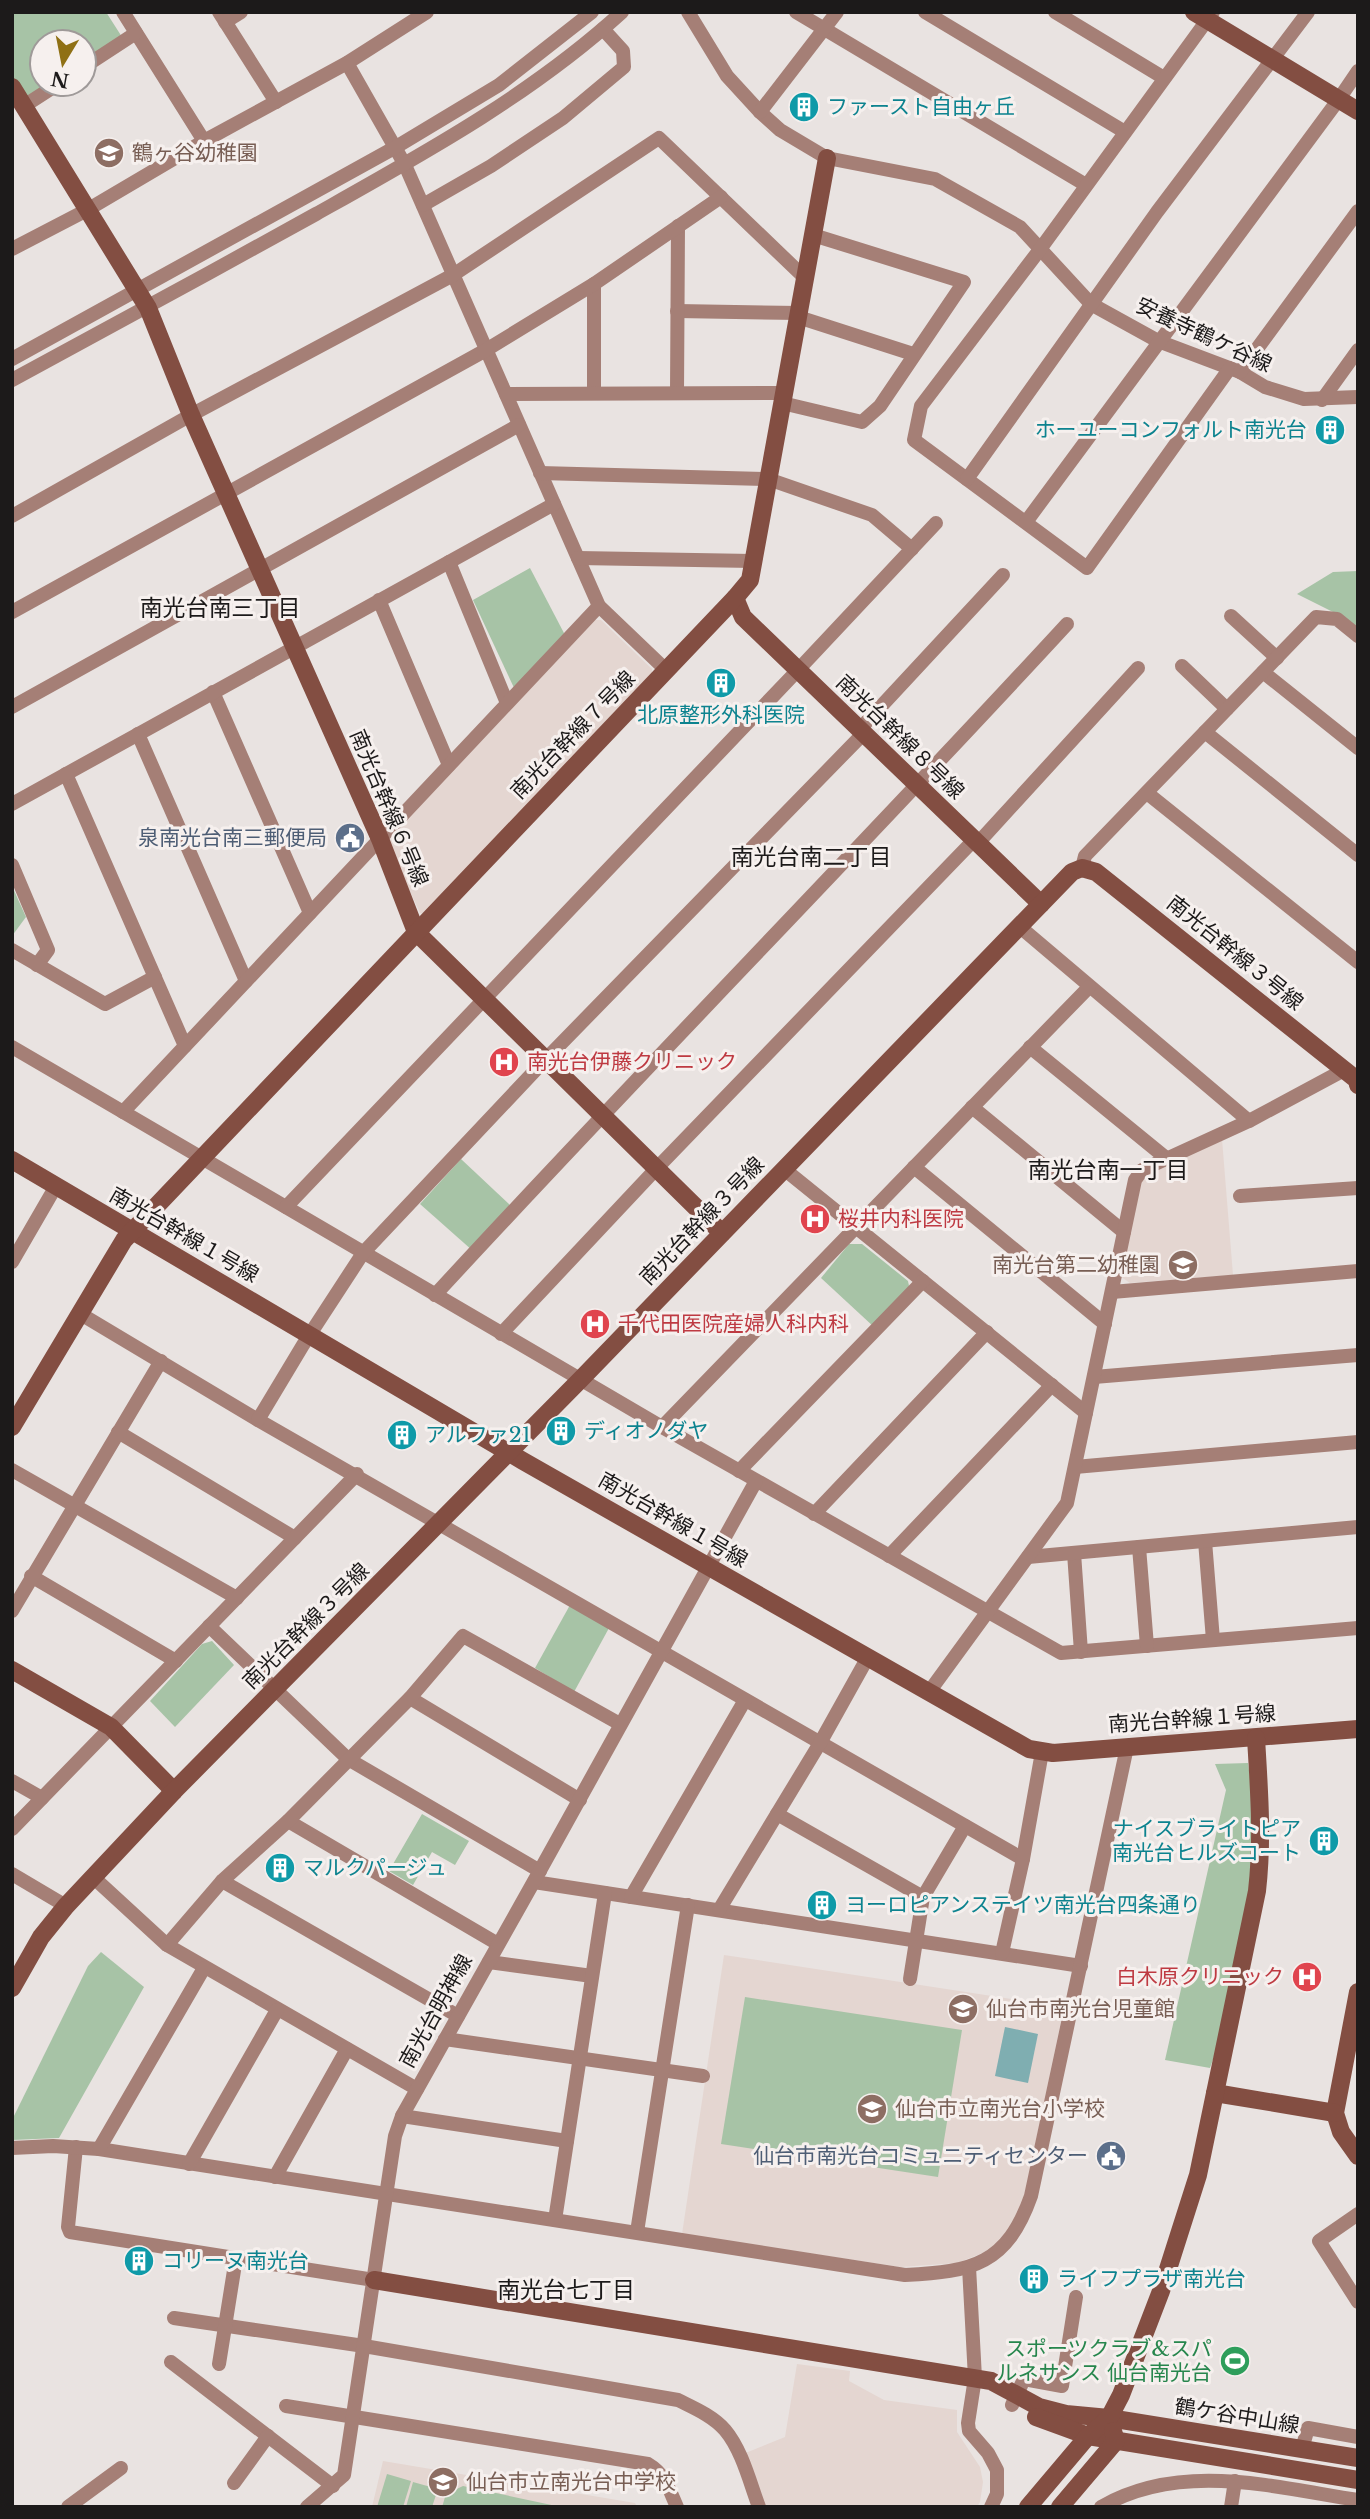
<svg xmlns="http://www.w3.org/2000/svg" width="1370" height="2519" viewBox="0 0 1370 2519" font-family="'Libre Baskerville','Noto Sans JP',serif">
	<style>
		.built { fill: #e4d6d1 }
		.green { fill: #a7c3a6 }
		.water { fill: #7faeb1 }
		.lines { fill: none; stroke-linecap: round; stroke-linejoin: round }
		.street { stroke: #a57f76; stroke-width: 14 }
		.secondary { stroke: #834e42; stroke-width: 18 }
		.labels { text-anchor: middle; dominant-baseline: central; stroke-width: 6; stroke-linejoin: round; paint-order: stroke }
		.culture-label { font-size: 21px; fill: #0d838f; stroke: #f6f0ee; text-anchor: start }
		.education-label { font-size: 21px; fill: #785e54; stroke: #f6f0ee; text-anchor: start }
		.street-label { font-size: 21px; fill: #1c1a1a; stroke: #f6f0ee }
		.service-label { font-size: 21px; fill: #4e5e75; stroke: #f6f0ee; text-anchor: end }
		.health-label { font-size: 21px; fill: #be3a42; stroke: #f6f0ee; text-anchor: start }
		.leisure-label { font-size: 21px; fill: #27864d; stroke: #f6f0ee; text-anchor: end }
		.neighbourhood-label { font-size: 23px; fill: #1c1a1a; stroke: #f6f0ee }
	</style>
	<rect width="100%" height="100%" fill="#e9e3e1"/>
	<g class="built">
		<polygon points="594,620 601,620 652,669 652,676 425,914 420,913 387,842 388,836"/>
		<polygon points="1222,1139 1233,1275 1130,1283 1120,1276 1140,1183 1151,1172"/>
		<polygon points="724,1955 1064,2007 1021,2212 1005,2237 983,2253 957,2263 900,2267 682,2234"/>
		<polygon points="797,2364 850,2371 849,2381 884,2400 957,2410 957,2432 980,2467 983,2482 980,2502 977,2507 765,2507 743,2454 785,2437"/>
		<polygon points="383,2461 635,2503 637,2507 372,2507"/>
	</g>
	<g class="green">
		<polygon points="12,12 106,12 122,37 84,61 84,42 42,42 42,84 48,84 25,99 12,78"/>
		<polygon points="530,568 565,635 515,690 473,600"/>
		<polygon points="1358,571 1358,629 1341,616 1297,594 1333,572"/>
		<polygon points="12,886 26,917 12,936"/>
		<polygon points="461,1159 512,1207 473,1251 420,1204"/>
		<polygon points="849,1244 862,1244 908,1281 910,1291 874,1327 821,1278"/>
		<polygon points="570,1605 609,1628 574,1692 535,1668"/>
		<polygon points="212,1641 234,1665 175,1727 150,1701 202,1644"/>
		<polygon points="1248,1763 1251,1785 1252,1879 1216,2051 1210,2068 1165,2060 1226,1790 1215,1764"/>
		<polygon points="422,1814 469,1841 455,1865 432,1852 413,1885 389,1871"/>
		<polygon points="101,1952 144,1987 59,2138 12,2140 12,2120 88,1966"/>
		<polygon points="745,1997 962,2030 938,2177 721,2144"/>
		<polygon points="387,2474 411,2481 403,2507 377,2507"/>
		<polygon points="413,2482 438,2489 432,2507 406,2507"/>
		<polygon points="463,2486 561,2507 442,2507 446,2494"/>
	</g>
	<polygon class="water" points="1005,2027 1038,2034 1028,2083 995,2076"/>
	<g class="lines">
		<g class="street">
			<polyline points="123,12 204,141"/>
			<polyline points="219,12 276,102"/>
			<polyline points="688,12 727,76 760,112 780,130 827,158 935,179 1020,227 1091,304 1158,341 1240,372 1265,387 1304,399 1358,397"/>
			<polyline points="796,12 1086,185"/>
			<polyline points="925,12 1125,132"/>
			<polyline points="1055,12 1164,78"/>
			<polyline points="1213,12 1041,248 921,406 914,440 1087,568 1230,368"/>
			<polyline points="225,22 241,12"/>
			<polyline points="347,63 405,165 599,606 666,670"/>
			<polyline points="84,67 136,33"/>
			<polyline points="24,106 58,84"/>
			<polyline points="760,112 837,12"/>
			<polyline points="423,205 491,166 563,118 624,67 623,51 603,29"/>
			<polyline points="12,249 87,210 204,141 347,63 427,12"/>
			<polyline points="594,284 594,393"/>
			<polyline points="677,311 799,313"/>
			<polyline points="798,317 913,354"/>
			<polyline points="12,359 396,147 499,85 592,12"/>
			<polyline points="1240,372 1358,211"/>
			<path d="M12,380C114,325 215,270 316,214C423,154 531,95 622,12"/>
			<polyline points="677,393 678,226"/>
			<polyline points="506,394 784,393"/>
			<polyline points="1322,400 1358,350"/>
			<polyline points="782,403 862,422 880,406 964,282 813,235"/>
			<polyline points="540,473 768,479 872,515 912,549"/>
			<polyline points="967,479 1157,212 1308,12"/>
			<polyline points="12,516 191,415 453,275 659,138 805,278"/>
			<polyline points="1026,522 1339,99 1358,71"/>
			<polyline points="578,558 753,561"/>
			<polyline points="449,562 507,703"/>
			<polyline points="379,600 449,765"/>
			<polyline points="12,612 486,350 594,284 721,197"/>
			<polyline points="1231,616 1277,658"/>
			<polyline points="1182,666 1227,709"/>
			<polyline points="1263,672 1358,748"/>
			<polyline points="213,692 310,913"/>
			<polyline points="12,707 519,425"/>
			<polyline points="860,729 1003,575"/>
			<polyline points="1205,732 1358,855"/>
			<polyline points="138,734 246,981"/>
			<polyline points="66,774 185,1046"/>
			<polyline points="1147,793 1358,962"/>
			<polyline points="12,804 554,504"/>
			<polyline points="978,843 1138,668"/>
			<polyline points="12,865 48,950 37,965"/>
			<polyline points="1082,868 1085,856 1316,617 1337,619 1358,636"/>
			<polyline points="1019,926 1249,1121"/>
			<polyline points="12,950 105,1004 155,977"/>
			<polyline points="12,1047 662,1427 1061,1653 1358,1628"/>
			<polyline points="1030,1047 1166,1158"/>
			<polyline points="972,1107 1124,1232"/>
			<polyline points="123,1112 599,606"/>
			<polyline points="914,1167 1105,1324"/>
			<polyline points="784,1169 1086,1413"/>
			<polyline points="1240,1196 1358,1188"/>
			<polyline points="286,1207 798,670 936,523"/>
			<polyline points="12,1262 56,1186"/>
			<polyline points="1112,1292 1358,1271"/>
			<path d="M435,1295C643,1069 859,850 1067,624"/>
			<polyline points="79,1313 258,1420 1023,1859"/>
			<polyline points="501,1334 656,1169 974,840"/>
			<polyline points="1094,1377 1358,1355"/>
			<polyline points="258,1420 303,1345 363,1253 545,1060 864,733"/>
			<polyline points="662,1427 1089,987"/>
			<polyline points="118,1432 295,1538"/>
			<polyline points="1075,1467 1358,1442"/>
			<polyline points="12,1470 237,1598"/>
			<polyline points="739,1471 923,1281"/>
			<polyline points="814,1514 987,1332"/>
			<polyline points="1205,1541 1213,1640"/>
			<polyline points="1139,1547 1147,1646"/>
			<polyline points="1074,1553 1081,1652"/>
			<polyline points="889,1556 1052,1385"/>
			<polyline points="1028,1557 1358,1527"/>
			<polyline points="31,1576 176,1661"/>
			<polyline points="12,1611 161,1361"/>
			<polyline points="209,1626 348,1759 540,1871"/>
			<polyline points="929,1692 1067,1503 1135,1180 1142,1170 1249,1121 1344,1070"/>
			<polyline points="410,1698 580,1800"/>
			<polyline points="12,1781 42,1798"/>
			<polyline points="777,1814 923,1897"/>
			<polyline points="288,1821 498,1944"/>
			<polyline points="12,1829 357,1474"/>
			<polyline points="12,1874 66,1906"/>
			<polyline points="93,1877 167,1945 417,2089"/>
			<polyline points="222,1881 458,2016"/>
			<polyline points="534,1882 1081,1966"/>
			<polyline points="631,1897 745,1700"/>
			<polyline points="719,1910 820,1743 868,1657"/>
			<polyline points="167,1945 222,1881 288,1821 410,1698 463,1636 620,1724"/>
			<polyline points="1002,1953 1023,1859 1042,1752"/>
			<polyline points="489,1962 592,1976"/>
			<polyline points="910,1979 923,1897 965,1826"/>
			<polyline points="445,2039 703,2076"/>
			<polyline points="402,2116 567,2141"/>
			<polyline points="76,2147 68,2227 70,2232 374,2280"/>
			<path d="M12,2148L53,2146L99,2149L905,2275C973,2272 1007,2264 1031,2196L1127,1747"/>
			<polyline points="99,2149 204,1968"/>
			<polyline points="189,2164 277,2010"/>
			<polyline points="275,2177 347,2049"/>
			<polyline points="1358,2214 1319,2241 1358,2302"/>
			<polyline points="555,2220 605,1893"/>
			<polyline points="637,2232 688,1905"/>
			<polyline points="969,2267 975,2378 968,2423 969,2431 988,2453 997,2470 997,2494 991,2507"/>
			<path d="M174,2318L364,2346L678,2400C694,2408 713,2416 725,2430C742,2450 750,2483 759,2507"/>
			<polyline points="171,2362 333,2486"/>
			<polyline points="219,2364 236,2258"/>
			<polyline points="1012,2405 1024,2379 1062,2386 1076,2297"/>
			<path d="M286,2406L648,2464C665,2474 669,2489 677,2507"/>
			<polyline points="1302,2449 1308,2428 1358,2437"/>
			<polyline points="234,2483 268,2436"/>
			<polyline points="68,2507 121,2468"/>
			<path d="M307,2507L344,2475L395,2136L402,2116C521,1905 640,1693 756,1481"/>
			<path d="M1101,2507C1181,2461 1273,2487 1358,2500"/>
			<polyline points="1231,2507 1235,2481"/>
		</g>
		<g class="secondary">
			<polyline points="1194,12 1358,111"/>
			<polyline points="12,87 148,308 191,415 380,839 416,932 722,1233"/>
			<polyline points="735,598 743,617 1041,904"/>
			<polyline points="12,1160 523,1461 1029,1749 1053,1753 1358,1729"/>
			<polyline points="12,1427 124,1240 735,598 750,580 827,158"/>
			<polyline points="12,1670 111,1727 174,1791"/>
			<polyline points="12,1988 41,1937 66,1906 174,1791 581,1379 1072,872 1082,868 1096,872 1357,1080 1358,1085"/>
			<polyline points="1358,1992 1335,2113 1341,2132 1358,2156"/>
			<polyline points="1215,2093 1335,2113"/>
			<polyline points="374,2280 991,2381 1039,2407 1066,2414 1109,2418 1358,2458"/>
			<polyline points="1036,2417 1088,2436 1358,2480"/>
			<path d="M1028,2507L1088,2436L1109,2418L1121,2395L1161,2291L1198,2175L1257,1891C1263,1839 1259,1789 1256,1738"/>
			<polyline points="1060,2507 1116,2441 1113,2431"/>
		</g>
	</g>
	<defs>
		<g id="building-disc" transform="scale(1.575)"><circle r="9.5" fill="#0f9aa8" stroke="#f6f0ee"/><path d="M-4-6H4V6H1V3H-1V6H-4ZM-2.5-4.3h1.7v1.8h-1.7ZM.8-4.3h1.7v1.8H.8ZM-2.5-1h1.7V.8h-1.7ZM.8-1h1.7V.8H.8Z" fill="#fff"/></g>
		<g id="school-disc" transform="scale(1.575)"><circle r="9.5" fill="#8d6e63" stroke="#f6f0ee"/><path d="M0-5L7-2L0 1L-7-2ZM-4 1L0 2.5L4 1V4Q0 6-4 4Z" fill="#fff"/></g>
		<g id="civic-disc" transform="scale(1.575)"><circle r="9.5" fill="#5c6f8a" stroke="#f6f0ee"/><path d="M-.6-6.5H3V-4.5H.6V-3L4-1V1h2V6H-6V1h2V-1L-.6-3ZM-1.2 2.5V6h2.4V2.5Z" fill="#fff"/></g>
		<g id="hospital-disc" transform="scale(1.575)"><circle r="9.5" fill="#e0444e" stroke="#f6f0ee"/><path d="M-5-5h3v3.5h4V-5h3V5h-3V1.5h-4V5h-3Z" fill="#fff"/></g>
		<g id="stadium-disc" transform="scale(1.575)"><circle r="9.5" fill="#2e9e5b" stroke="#f6f0ee"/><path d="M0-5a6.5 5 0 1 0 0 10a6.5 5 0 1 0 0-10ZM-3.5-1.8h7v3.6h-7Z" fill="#fff"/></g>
	</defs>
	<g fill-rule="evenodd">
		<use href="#building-disc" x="804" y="107"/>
		<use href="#school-disc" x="109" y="153"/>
		<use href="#building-disc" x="1330" y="430"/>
		<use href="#building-disc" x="721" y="683"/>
		<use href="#civic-disc" x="350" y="838"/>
		<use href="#hospital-disc" x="504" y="1062"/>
		<use href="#hospital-disc" x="815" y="1219"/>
		<use href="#school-disc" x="1183" y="1265"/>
		<use href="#hospital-disc" x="595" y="1324"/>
		<use href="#building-disc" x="561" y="1431"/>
		<use href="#building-disc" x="402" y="1435"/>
		<use href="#building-disc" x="1324" y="1841"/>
		<use href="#building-disc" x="280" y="1868"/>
		<use href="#building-disc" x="822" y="1905"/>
		<use href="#hospital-disc" x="1307" y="1977"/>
		<use href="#school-disc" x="963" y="2009"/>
		<use href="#school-disc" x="872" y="2109"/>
		<use href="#civic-disc" x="1111" y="2156"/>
		<use href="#building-disc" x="139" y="2261"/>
		<use href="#building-disc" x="1034" y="2279"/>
		<use href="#stadium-disc" x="1235" y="2361"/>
		<use href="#school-disc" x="443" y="2482"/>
	</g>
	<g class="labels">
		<g class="culture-label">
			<text x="827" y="107">ファースト自由ヶ丘</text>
			<text x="1307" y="430" text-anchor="end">ホーユーコンフォルト南光台</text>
			<text x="721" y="715" text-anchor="middle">北原整形外科医院</text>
			<text x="584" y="1431">ディオノダヤ</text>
			<text x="425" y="1435">アルファ21</text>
			<text x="1301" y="1829" text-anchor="end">ナイスブライトピア<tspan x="1301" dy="24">南光台ヒルズコート</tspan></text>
			<text x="303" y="1868">マルクパージュ</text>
			<text x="845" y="1905">ヨーロピアンステイツ南光台四条通り</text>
			<text x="162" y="2261">コリーヌ南光台</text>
			<text x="1057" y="2279">ライフプラザ南光台</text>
		</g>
		<g class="education-label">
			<text x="132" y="153">鶴ヶ谷幼稚園</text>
			<text x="1160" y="1265" text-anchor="end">南光台第二幼稚園</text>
			<text x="986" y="2009">仙台市南光台児童館</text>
			<text x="895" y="2109">仙台市立南光台小学校</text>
			<text x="466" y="2482">仙台市立南光台中学校</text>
		</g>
		<g class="street-label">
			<text transform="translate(1204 335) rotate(25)">安養寺鶴ケ谷線</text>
			<text transform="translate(573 735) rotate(-46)">南光台幹線７号線</text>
			<text transform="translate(900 737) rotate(44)">南光台幹線８号線</text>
			<text transform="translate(389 808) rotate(67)">南光台幹線６号線</text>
			<text transform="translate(1235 953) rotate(39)">南光台幹線３号線</text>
			<text transform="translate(702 1221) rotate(-46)">南光台幹線３号線</text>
			<text transform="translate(184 1235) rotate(30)">南光台幹線１号線</text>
			<text transform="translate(673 1520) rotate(30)">南光台幹線１号線</text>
			<text transform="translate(306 1626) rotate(-45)">南光台幹線３号線</text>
			<text transform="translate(1192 1719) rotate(-4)">南光台幹線１号線</text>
			<text transform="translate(436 2011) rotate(-61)">南光台明神線</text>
			<text transform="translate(1237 2416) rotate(9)">鶴ケ谷中山線</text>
		</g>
		<g class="service-label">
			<text x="327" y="838">泉南光台南三郵便局</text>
			<text x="1088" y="2156">仙台市南光台コミュニティセンター</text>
		</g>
		<g class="health-label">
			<text x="527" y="1062">南光台伊藤クリニック</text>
			<text x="838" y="1219">桜井内科医院</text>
			<text x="618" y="1324">千代田医院産婦人科内科</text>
			<text x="1284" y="1977" text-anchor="end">白木原クリニック</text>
		</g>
		<g class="leisure-label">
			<text x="1212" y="2349">スポーツクラブ&amp;スパ<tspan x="1212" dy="24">ルネサンス 仙台南光台</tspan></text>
		</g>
		<g class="neighbourhood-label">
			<text x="220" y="608">南光台南三丁目</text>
			<text x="811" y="857">南光台南二丁目</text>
			<text x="1108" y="1170">南光台南一丁目</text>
			<text x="566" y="2290">南光台七丁目</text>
		</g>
	</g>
	<rect width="1370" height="2519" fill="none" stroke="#1c1a1a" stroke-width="28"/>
	<g transform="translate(63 63) rotate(190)"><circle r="33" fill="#f6f0ee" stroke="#9f9a99" stroke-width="2"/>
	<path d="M0-5L12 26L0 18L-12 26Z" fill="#8f7015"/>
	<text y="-10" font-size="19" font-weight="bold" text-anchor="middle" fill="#1c1a1a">N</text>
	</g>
</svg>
